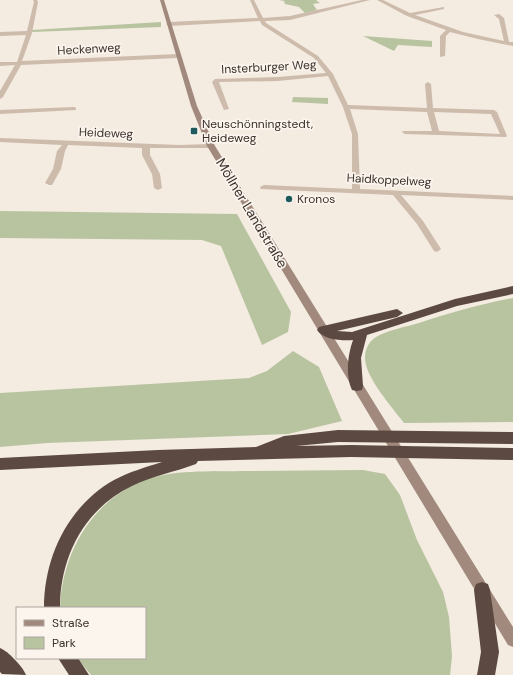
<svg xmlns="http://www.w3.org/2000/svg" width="513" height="675" viewBox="0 0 513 675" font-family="'DM Sans',sans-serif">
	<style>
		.green { fill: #b8c4a0 }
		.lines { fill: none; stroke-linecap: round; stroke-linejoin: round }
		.street { fill: #cdbbac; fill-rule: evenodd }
		.secondary { fill: #a18a7d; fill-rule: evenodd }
		.highway { fill: #5c4a42; fill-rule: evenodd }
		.poi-dot { fill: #1f5a5e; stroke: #fbf5ee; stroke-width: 1.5 }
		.labels { text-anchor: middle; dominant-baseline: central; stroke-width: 3.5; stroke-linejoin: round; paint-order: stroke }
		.far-street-label { font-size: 12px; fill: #3b302b; stroke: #fbf5ee }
		.far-poi-label { font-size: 12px; fill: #3b302b; stroke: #fbf5ee; text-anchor: start }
		.street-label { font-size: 14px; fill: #3b302b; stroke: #fbf5ee }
	</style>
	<rect width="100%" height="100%" fill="#f4ebe1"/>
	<g class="green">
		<polygon points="279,0 316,0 320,3 313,4 317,10 305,13 299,7 285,4 284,1"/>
		<polygon points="161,22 161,27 32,32 32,30"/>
		<polygon points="363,36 432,41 432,47 398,45 394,51"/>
		<polygon points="293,97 328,98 328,104 292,102"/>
		<polygon points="0,211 237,214 291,312 288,332 262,345 221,246 202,240 0,238"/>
		<path d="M513,298V422L404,423C392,407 365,377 365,358C365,350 368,342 376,337C388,330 405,327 419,323C450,313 481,304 513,298Z"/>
		<polygon points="293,351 319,367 342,421 288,434 47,443 0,447 0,393 249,378 267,371"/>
		<path d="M363,470L385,474L400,495L417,540L443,592L449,617L452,656L450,675H91L77,658H145V608H60C62,554 91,502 142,481C173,469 209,472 241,471C282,471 322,470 363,470Z"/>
	</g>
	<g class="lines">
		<g class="street">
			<polygon points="33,0 37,0 38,2 32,33 22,61 178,54 181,56 178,58 21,65 3,97 0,99 0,91 15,65 0,66 0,62 17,62 26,35 0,36 0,32 27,31 34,2"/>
			<path d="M250,0H254L263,18L290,16L362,0H370L290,20L265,21L266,23L318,56L333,74L348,105L427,108L425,84L428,82L431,84L433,108L494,110L497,112L507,136L506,137L405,134L402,132L403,131H432L427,112L350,109L358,134L360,189L513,196V200L401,195L423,221L441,249L437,252L434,251L417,224L393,195L261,189L260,187L264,185L352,189V134L343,107L328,76L278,81L219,82L229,109L224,110L212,82L215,79L278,77L326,73L314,58L262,25L260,21L169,26L166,24L169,22L258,18ZM434,112L491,114L500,134L439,131Z"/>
			<polygon points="377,0 383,0 410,13 444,7 444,9 415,15 463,32 504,41 499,19 494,15 499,14 504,18 509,42 513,42 513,46 478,39 450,32 446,36 445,56 440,57 440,36 446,30 407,16"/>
			<polygon points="74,107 76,108 76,110 0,114 0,110"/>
			<polygon points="0,138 179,145 211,144 215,146 211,148 150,148 150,155 160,174 162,188 158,190 154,188 152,174 142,155 142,148 68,145 65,151 61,169 52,185 49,185 45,183 53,169 57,151 62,145 0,142"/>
		</g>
		<polygon class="secondary" points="160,0 164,0 197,106 215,146 513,627 513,647 508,645 207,146 191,106"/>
		<g class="highway">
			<path d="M513,286V294L457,306L367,335L361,358L363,386L362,390L357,391L352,390C345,376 348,354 353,340C343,341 323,340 317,330L319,327L323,326L397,309L403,313L397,317L337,331L352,332L455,299Z"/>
			<path d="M338,430L513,432V444L338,442L296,446L351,445L513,448V460L351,457L198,461L196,464C175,472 152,476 132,486C84,509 60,557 60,608H44C44,557 68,506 114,480C129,472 146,467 162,462L0,470V458L158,450L256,447L284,436Z"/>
			<polygon points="482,582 488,584 490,590 499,652 495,675 477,675 481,652 474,590 476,584"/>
			<path d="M0,648C8,651 23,667 26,675L2,674L0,672Z"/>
			<polygon points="58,658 78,658 89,675 69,675"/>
		</g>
	</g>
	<g class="poi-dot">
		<rect x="190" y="127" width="8" height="8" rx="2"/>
		<circle cx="289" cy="199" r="4"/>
	</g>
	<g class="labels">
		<g class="far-street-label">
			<text transform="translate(89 49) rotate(-3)">Heckenweg</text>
			<text transform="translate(269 67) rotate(-3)">Insterburger Weg</text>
			<text transform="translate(106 133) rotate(2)">Heideweg</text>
			<text transform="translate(389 180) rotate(3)">Haidkoppelweg</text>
		</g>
		<g class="far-poi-label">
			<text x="202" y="124">Neuschönningstedt,<tspan x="202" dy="14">Heideweg</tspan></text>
			<text x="297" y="199">Kronos</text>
		</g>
		<g class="street-label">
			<text transform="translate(252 213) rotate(59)">Möllner Landstraße</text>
		</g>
	</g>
	<rect x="16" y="607" width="130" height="52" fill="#fbf5ee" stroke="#aea6a0"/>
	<rect x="24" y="620" width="20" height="6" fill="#a18a7d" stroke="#aea6a0"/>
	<text x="52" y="627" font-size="12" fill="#3b302b">Straße</text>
	<rect x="24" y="637" width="20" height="12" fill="#b8c4a0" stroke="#aea6a0"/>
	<text x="52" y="647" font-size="12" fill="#3b302b">Park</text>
</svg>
